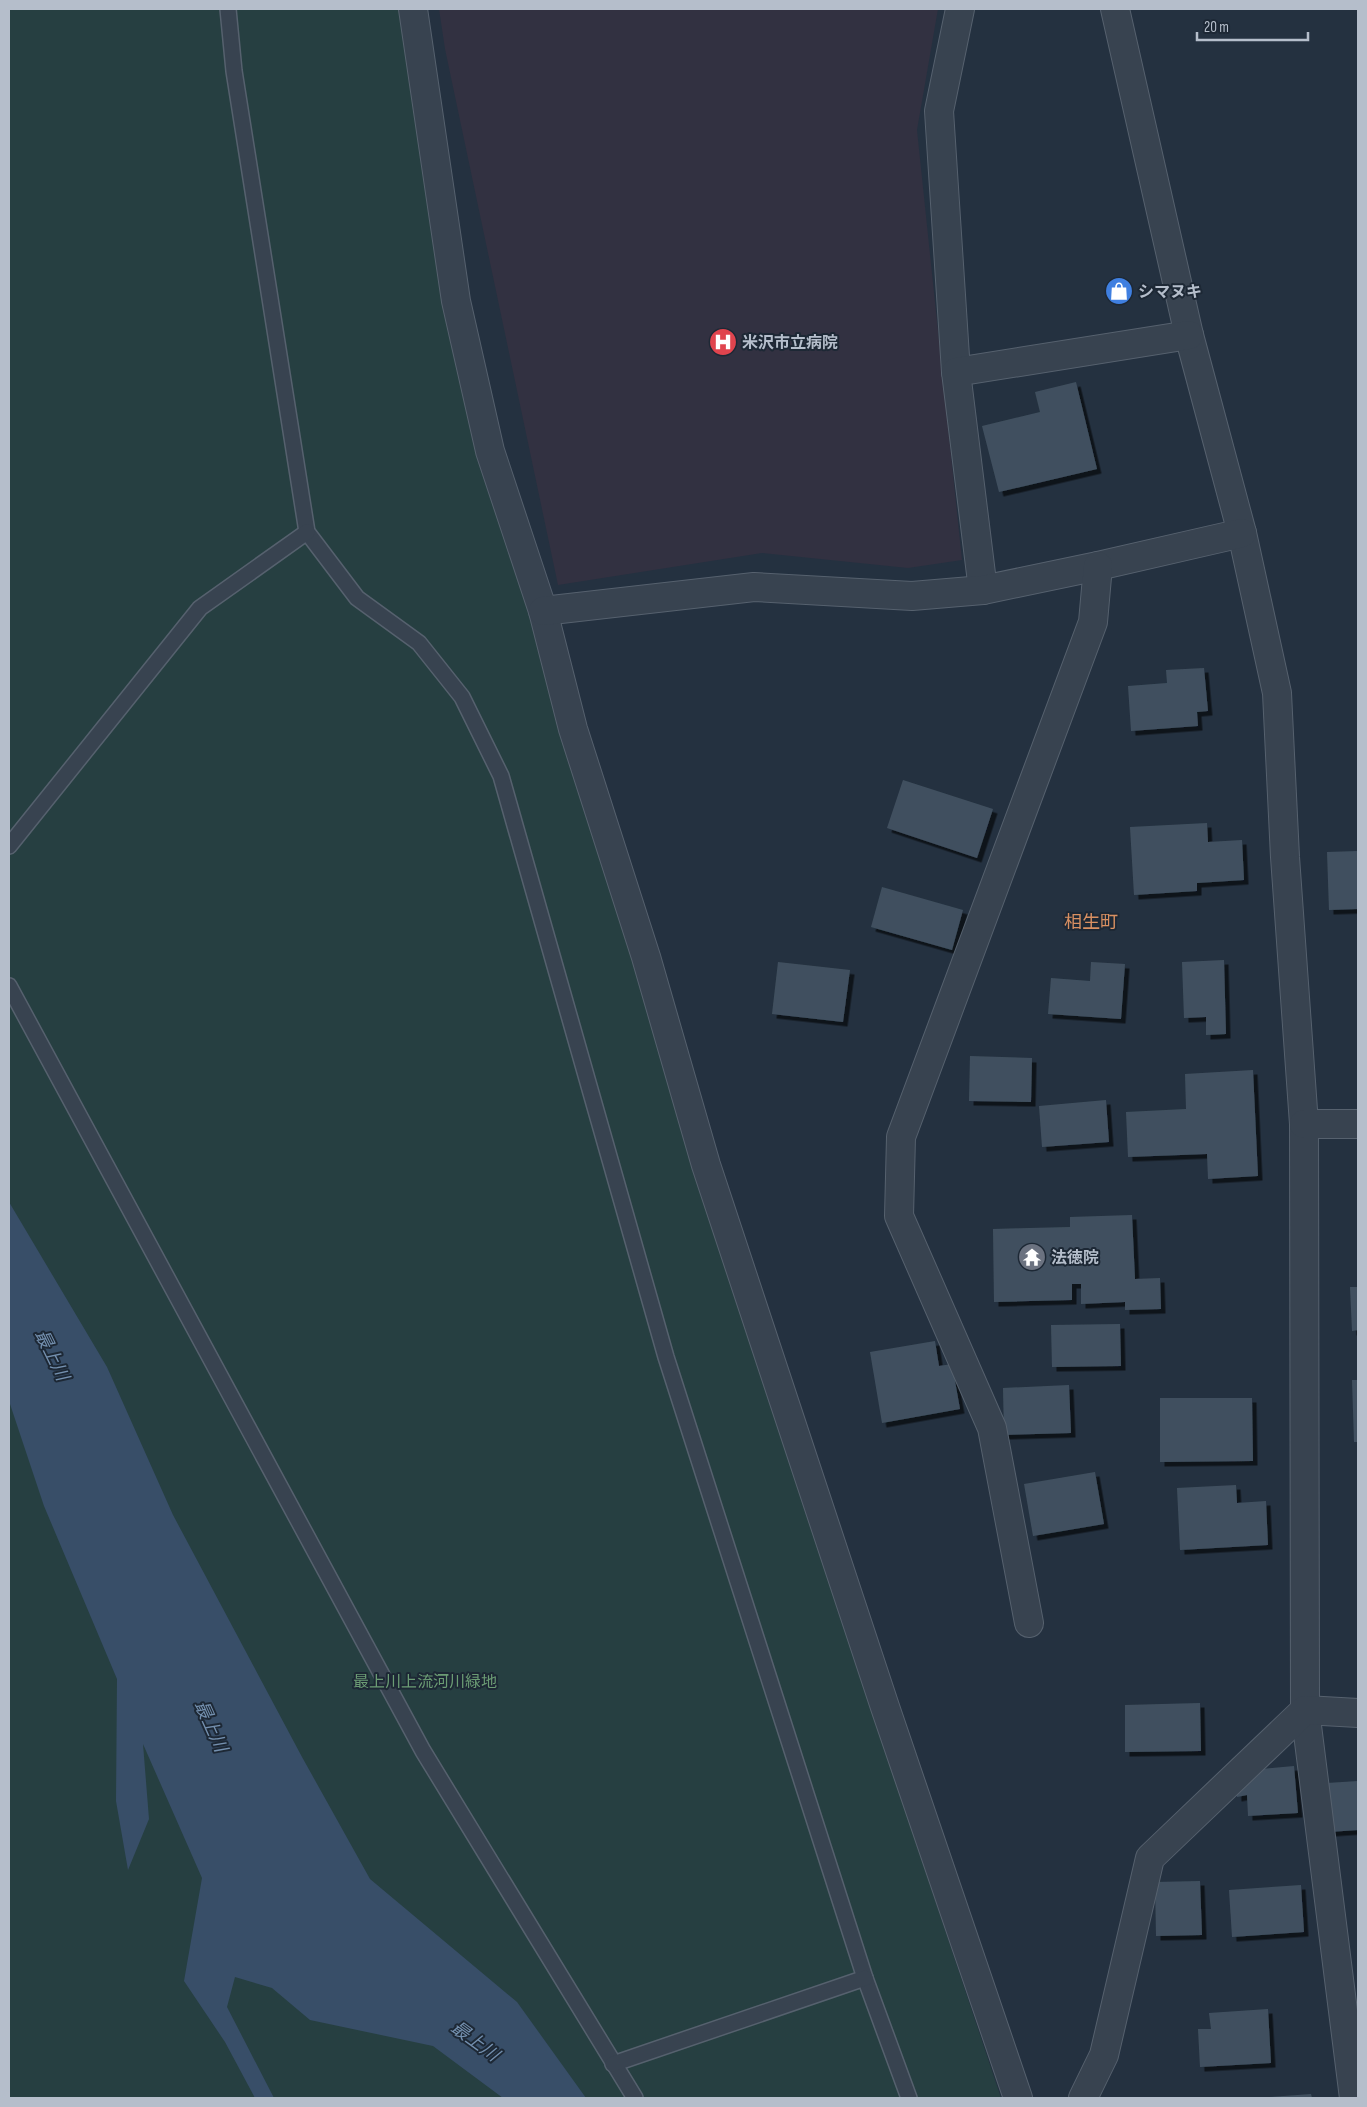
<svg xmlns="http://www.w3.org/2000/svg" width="1367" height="2107" viewBox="0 0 1367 2107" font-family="'Sofia Sans Condensed','Noto Sans JP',sans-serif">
	<defs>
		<filter id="shadow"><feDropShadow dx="4.5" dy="4.5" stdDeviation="0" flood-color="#0009"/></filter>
	</defs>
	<rect width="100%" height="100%" fill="#243140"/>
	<polygon fill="#323141" points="439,9 938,9 917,130 962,560 908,568 762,553 558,585 445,49"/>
	<polygon fill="#263f41" points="9,9 402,9 449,304 873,1714 1001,2098 9,2098"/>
	<polygon fill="#384e68" points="9,1202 107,1367 173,1515 302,1757 370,1879 517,2002 586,2098 503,2098 433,2046 310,2020 272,1988 235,1977 227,2007 274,2098 255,2098 225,2042 184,1981 202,1878 143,1744 149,1819 128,1870 116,1801 117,1679 44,1506 9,1401"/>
	<g fill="#40505f" filter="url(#shadow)">
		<polygon points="1076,382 1097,469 999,492 982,426 1040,412 1035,392"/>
		<polygon points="1204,668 1208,711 1197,712 1198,726 1131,731 1128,686 1167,683 1166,670"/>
		<polygon points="903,780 993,809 977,858 887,828"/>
		<polygon points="1207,823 1208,842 1242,840 1244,880 1197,883 1197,891 1134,895 1130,827"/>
		<polygon points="1358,851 1358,909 1329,910 1327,852"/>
		<polygon points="882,887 963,910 952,950 871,927"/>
		<polygon points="1224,960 1226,1034 1206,1035 1206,1017 1184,1018 1182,962"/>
		<polygon points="778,962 850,970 843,1022 772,1014"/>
		<polygon points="1091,962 1125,964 1121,1019 1048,1014 1051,978 1090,981"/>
		<polygon points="970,1056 1032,1058 1031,1102 969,1101"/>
		<polygon points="1253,1070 1258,1176 1208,1179 1207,1154 1128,1157 1126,1112 1186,1109 1185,1074"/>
		<polygon points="1106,1100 1109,1142 1042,1147 1039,1106"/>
		<polygon points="1132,1215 1135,1279 1160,1278 1161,1309 1125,1310 1125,1302 1081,1304 1081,1284 1072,1284 1072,1300 994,1302 993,1229 1070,1227 1070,1217"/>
		<polygon points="1350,1287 1358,1287 1358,1330 1352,1331"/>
		<polygon points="1120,1324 1121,1366 1052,1367 1051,1325"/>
		<polygon points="935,1341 939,1366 952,1364 960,1409 882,1423 870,1352"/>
		<polygon points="1352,1380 1358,1380 1358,1442 1354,1442"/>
		<polygon points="1069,1385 1071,1433 1004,1435 1003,1388"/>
		<polygon points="1160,1398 1252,1398 1253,1461 1160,1462"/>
		<polygon points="1095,1472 1104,1524 1033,1536 1024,1484"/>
		<polygon points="1236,1485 1237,1503 1266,1501 1268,1545 1180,1550 1177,1488"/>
		<polygon points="1200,1703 1201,1751 1125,1752 1125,1705"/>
		<polygon points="1294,1766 1298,1813 1248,1816 1247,1795 1237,1797 1236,1782 1252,1781 1252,1770"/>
		<polygon points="1358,1781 1358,1830 1329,1832 1327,1783"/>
		<polygon points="1200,1881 1202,1935 1156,1936 1155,1882"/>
		<polygon points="1301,1885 1304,1932 1232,1937 1229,1890"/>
		<polygon points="1268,2009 1271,2063 1200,2067 1198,2029 1211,2029 1209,2013"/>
		<polygon points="1311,2094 1312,2098 1270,2098 1270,2097"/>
	</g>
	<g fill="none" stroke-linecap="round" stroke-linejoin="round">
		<g stroke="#56616e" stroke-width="18">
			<g id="lane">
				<polyline points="228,9 234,71 307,532 357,598 419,643 462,697 501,776 666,1357 865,1978 909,2098"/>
				<polyline points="9,846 200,608 307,532"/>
				<polyline points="9,986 423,1751 635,2098"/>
				<polyline points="613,2064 865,1978"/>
			</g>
		</g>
		<g stroke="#56616e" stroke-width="30">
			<g id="street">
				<polyline points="413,9 456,301 490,451 543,611 573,729 646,957 706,1165 885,1707 1018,2098"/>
				<polyline points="1115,9 1189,335 1242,533 1277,693 1285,857 1304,1124 1305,1710 1354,2098"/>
				<polyline points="956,372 939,111 960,9"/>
				<polyline points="983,590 956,372 1189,335"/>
				<polyline points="543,611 754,587 912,596 983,590 1098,566 1242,533"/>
				<polyline points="1304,1124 1358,1124"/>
				<polyline points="1029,1623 992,1428 899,1216 901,1137 1093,622 1098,566"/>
				<polyline points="1083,2098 1104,2055 1150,1858 1305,1710 1358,1713"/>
			</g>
		</g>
		<use href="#lane" stroke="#384350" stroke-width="15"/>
		<use href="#street" stroke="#384350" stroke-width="28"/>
	</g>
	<defs>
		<g id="shop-disc" transform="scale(1.4375)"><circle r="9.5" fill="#3f7fe0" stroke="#1d2835"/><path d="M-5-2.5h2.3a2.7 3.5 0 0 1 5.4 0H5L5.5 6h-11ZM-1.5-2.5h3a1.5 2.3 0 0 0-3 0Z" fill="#fff"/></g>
		<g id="hospital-disc" transform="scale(1.4375)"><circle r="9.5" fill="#e0444e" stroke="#1d2835"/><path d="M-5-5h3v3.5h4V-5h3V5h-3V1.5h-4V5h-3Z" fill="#fff"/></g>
		<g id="temple-disc" transform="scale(1.4375)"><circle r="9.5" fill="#6b7280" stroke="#1d2835"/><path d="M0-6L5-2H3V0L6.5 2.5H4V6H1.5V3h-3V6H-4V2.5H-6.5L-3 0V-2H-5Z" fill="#fff"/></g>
	</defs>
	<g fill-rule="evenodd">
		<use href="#shop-disc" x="1119" y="291"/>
		<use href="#hospital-disc" x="723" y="342"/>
		<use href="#temple-disc" x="1032" y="1257"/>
	</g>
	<g text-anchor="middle" stroke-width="4" stroke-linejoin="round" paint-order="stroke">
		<g font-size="16" font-weight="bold" fill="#b5becb" stroke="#1d2835" text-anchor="start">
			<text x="1138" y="297">シマヌキ</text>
			<text x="742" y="348">米沢市立病院</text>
			<text x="1051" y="1263">法徳院</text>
		</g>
		<g font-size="16" fill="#6b9c74" stroke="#1d2835">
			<text x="425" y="1687">最上川上流河川緑地</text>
		</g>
		<g font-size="18" fill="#d99062" stroke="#1d2835">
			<text x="1091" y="928">相生町</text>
		</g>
		<g font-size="18" font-style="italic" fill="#7490af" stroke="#1d2835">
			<text transform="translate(52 1355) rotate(64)" y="6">最上川</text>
			<text transform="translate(211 1726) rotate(66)" y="6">最上川</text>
			<text transform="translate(475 2041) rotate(36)" y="6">最上川</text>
		</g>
	</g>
	<rect width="1367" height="2107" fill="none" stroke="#b5becb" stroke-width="20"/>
	<path d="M1197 32v8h111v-8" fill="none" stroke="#b5becb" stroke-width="2.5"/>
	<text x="1204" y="32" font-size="15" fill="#b5becb" stroke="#1d2835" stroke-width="4" paint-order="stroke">20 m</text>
</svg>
